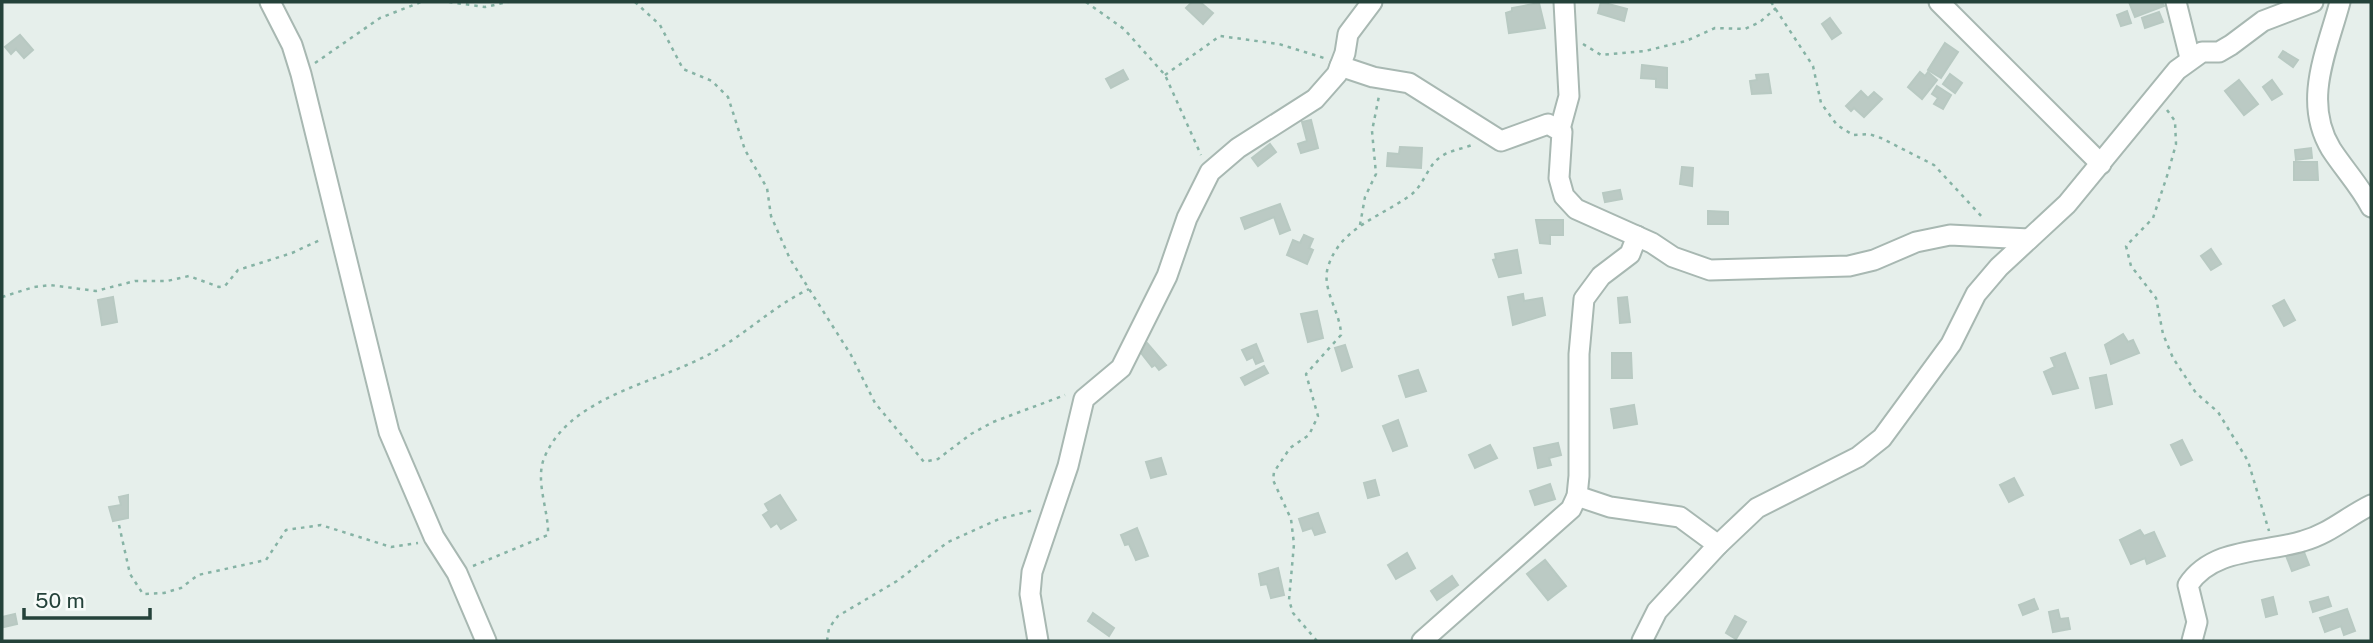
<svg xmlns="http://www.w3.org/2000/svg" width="2373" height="643" viewBox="0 0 2373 643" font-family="'Public Sans',sans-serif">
	<rect width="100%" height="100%" fill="#e6efeb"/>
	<g fill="#bbcac4" stroke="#b8c9c2" stroke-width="2">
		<polygon points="1192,2 1200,2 1213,13 1203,24 1186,8"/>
		<polygon points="1601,2 1627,9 1624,21 1598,13"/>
		<polygon points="2129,2 2162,2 2164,6 2135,17"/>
		<polygon points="1539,3 1545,28 1509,33 1506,13 1512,11 1512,8"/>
		<polygon points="2127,11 2131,23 2121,26 2117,15"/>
		<polygon points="2159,12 2163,22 2145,28 2142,18"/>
		<polygon points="1830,18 1841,33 1832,39 1822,24"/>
		<polygon points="20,35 33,50 24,58 16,49 11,54 5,47"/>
		<polygon points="1945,43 1958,52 1941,78 1928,70"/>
		<polygon points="2283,51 2298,60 2293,67 2279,57"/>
		<polygon points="1642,65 1667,68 1667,88 1656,87 1656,79 1641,78"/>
		<polygon points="1123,70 1128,79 1111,88 1106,79"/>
		<polygon points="1920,72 1925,76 1928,72 1937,80 1922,99 1908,87"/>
		<polygon points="1768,74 1771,93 1752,94 1750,81 1757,80 1756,75"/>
		<polygon points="1950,74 1962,83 1955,93 1943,84"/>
		<polygon points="2239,80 2258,104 2244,115 2225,91"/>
		<polygon points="2272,80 2282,94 2272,100 2263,87"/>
		<polygon points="1937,86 1951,95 1943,109 1934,104 1938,98 1932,94"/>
		<polygon points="1861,91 1868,98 1874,92 1882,99 1864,117 1854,108 1851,111 1846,106"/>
		<polygon points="1311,120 1318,148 1301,153 1298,144 1307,141 1302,122"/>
		<polygon points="1270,144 1276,152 1258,166 1252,158"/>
		<polygon points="1400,147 1422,148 1421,168 1387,166 1388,153 1399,154"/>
		<polygon points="2311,148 2312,158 2296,160 2295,150"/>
		<polygon points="2294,162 2317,162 2318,180 2294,180"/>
		<polygon points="1682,167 1693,168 1692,186 1680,184"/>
		<polygon points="1620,190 1622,199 1605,202 1603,193"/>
		<polygon points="1280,204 1290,230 1280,234 1274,217 1245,229 1241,218"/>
		<polygon points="1708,211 1728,212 1728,224 1708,224"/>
		<polygon points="1536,220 1563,220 1563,235 1550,235 1550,244 1540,243"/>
		<polygon points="1304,235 1313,239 1309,248 1313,250 1307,264 1287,255 1293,240 1300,243"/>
		<polygon points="2211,249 2221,264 2211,270 2201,256"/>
		<polygon points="1517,250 1521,273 1499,277 1493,260 1496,259 1495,254"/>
		<polygon points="1523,294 1524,301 1542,298 1545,315 1513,325 1508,297"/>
		<polygon points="113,297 117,322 102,325 98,300"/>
		<polygon points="1627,297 1630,322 1620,323 1618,298"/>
		<polygon points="2284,300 2295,320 2284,326 2273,306"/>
		<polygon points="1317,311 1323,338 1308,342 1301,314"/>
		<polygon points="2123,334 2128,342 2133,340 2139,353 2111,364 2105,345"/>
		<polygon points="1147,343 1166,365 1159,370 1155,365 1152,367 1138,349"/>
		<polygon points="1256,344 1263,361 1256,364 1253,357 1247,360 1242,350"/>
		<polygon points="1345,345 1352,367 1342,371 1335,348"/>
		<polygon points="1612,353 1631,353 1632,378 1612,378"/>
		<polygon points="2065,353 2078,388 2053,394 2044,372 2055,367 2051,358"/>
		<polygon points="1264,366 1268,373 1245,385 1241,378"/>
		<polygon points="1418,370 1426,391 1406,397 1399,376"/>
		<polygon points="2106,375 2112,404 2096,408 2090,378"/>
		<polygon points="1634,405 1637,424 1614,428 1611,409"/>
		<polygon points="1398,420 1407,446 1393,451 1383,426"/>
		<polygon points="2182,440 2192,460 2181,465 2171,445"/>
		<polygon points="1558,443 1561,455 1549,458 1551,465 1538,468 1534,448"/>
		<polygon points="1490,445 1497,458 1475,468 1469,455"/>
		<polygon points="1161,458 1166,474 1151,478 1146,462"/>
		<polygon points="2014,478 2023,495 2009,502 2000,485"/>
		<polygon points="1375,480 1379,495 1368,498 1364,483"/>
		<polygon points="1550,484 1555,499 1535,505 1530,491"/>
		<polygon points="128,495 128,518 113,521 109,507 121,505 119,497"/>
		<polygon points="780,495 796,520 781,529 777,523 771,527 763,515 769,511 765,504"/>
		<polygon points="1318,513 1325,532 1315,535 1312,528 1303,531 1299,519"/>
		<polygon points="1137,528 1148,556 1136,560 1129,544 1125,545 1121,535"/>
		<polygon points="2140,530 2144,536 2154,532 2165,556 2147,564 2145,558 2131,564 2120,540"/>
		<polygon points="2302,547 2309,565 2292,571 2285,553"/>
		<polygon points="1407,553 1415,568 1396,579 1388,565"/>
		<polygon points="1545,560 1566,586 1548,600 1527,574"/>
		<polygon points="1278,568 1284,595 1271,598 1267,584 1261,585 1259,574"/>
		<polygon points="1452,576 1458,585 1437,600 1431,591"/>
		<polygon points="2273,597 2277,614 2266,617 2262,600"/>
		<polygon points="2328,597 2331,606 2313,612 2310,602"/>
		<polygon points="2034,599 2038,609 2023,615 2019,605"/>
		<polygon points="2347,609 2355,631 2344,635 2341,626 2325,632 2320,618"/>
		<polygon points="2058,610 2060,619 2068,618 2070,629 2053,632 2049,612"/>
		<polygon points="1093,613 1114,628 1109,636 1088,621"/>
		<polygon points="15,614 17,624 4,627 2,617"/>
		<polygon points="1735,616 1746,622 1736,639 1726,633"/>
	</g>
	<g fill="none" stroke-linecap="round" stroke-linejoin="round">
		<g stroke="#a8b8b2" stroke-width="23">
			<g id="street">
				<polyline points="270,2 292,45 301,74 389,432 434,537 457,573 486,641"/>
				<polyline points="1939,2 2101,164"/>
				<polyline points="2176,2 2190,58"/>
				<path d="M2340,2C2327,51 2302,101 2331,149C2344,169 2360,186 2371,207"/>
				<polyline points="1340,66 1373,77 1409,83 1501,141 1548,124 1562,132 1559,178 1564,196 1576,209 1652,243 1673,257 1710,270 1849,266 1874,260 1916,242 1950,235 2029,239"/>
				<polyline points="1560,129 1569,96 1564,2"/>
				<polyline points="1577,496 1610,507 1680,517 1718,545"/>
				<polyline points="1038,641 1030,594 1032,572 1068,466 1084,399 1121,368 1167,276 1187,218 1210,172 1238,148 1315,99 1337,74 1345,53 1348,34 1372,2"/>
				<polyline points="1422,641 1571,509 1577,496 1579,476 1579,354 1584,299 1601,276 1630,254 1637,236"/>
				<polyline points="1642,641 1657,611 1718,545 1757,508 1858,457 1882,438 1951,344 1976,294 1999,267 2067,204 2177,70 2202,52 2219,52 2231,45 2263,21 2313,2"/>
				<path d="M2192,641L2197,622L2188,585C2213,547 2265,553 2303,541C2329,534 2348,516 2371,505"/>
			</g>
		</g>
		<g stroke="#86b3a5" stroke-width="2.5" stroke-dasharray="3.5 5" stroke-linecap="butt">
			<polyline points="449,2 485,7 508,2"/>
			<polyline points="635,2 660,25 683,69 712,81 728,97 745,150 767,188 771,216 790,259 851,355 875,403 924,462 938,459 971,434 993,422 1065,395"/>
			<polyline points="1086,2 1124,29 1165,75 1201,155"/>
			<polyline points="1771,2 1813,66 1821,103 1837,125 1853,135 1869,134 1881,138 1934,165 1983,218"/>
			<polyline points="1583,44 1601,55 1645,51 1686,41 1715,28 1745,29 1760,22 1776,8"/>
			<polyline points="315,63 380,18 421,2"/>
			<polyline points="1165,75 1220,36 1279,44 1324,58"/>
			<polyline points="2167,110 2175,121 2176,144 2168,173 2153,218 2126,246 2131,266 2156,298 2163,334 2173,358 2196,393 2218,412 2248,461 2269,531"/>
			<polyline points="1360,225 1365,197 1376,174 1372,131 1379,96"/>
			<polyline points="2,297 34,287 50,285 96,291 135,281 167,281 189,276 219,287 225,286 238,270 292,253 322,239"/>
			<polyline points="119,525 130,574 143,594 164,593 181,588 198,575 266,560 286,530 321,525 391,547 418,543"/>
			<path d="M473,566L548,535C549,510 534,480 545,456C572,394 661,383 715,351C748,332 774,306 809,289"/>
			<polyline points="827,641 829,628 838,616 897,581 948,542 999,519 1034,510"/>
			<path d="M1317,641L1293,613L1289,600L1294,544L1291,519L1273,480L1274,472L1290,448L1309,435L1318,416L1306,374L1341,335C1341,313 1321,289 1328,267C1340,227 1383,216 1412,194C1425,183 1428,164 1442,156C1451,150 1462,149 1472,145"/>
		</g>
		<use href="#street" stroke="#fff" stroke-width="19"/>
	</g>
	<rect width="2373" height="643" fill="none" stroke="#24423a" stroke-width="7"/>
	<path d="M24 608v10h126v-10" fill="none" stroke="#24423a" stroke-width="3.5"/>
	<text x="35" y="608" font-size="21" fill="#24423a" stroke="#f7fbf9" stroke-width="5" paint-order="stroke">50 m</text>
</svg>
